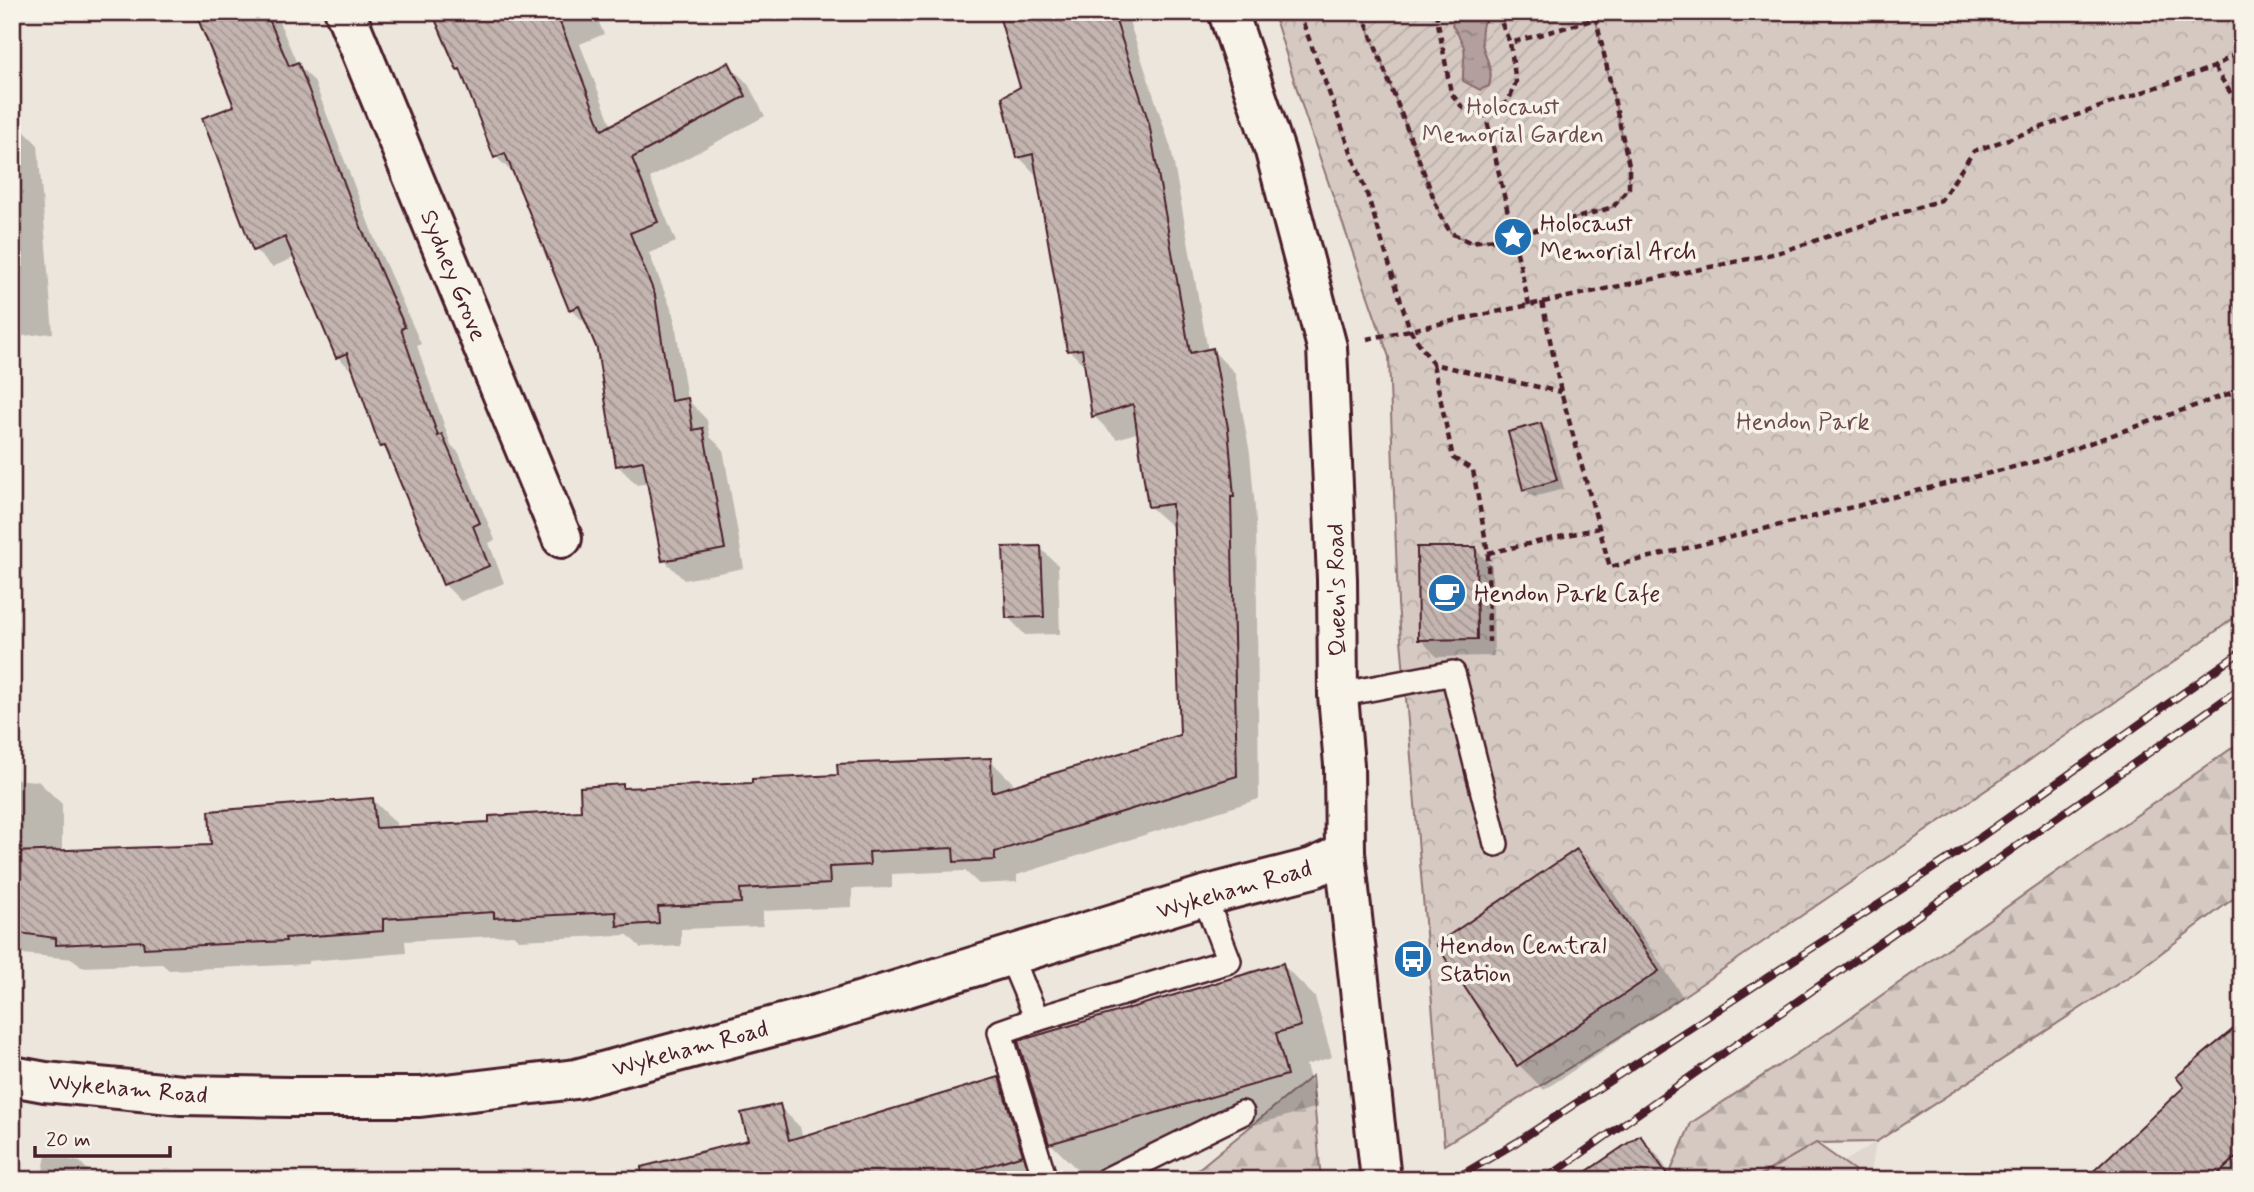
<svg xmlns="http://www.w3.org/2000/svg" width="2254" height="1192" viewBox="0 0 2254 1192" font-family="Mynerve,sans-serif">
	<defs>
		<pattern id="forest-firs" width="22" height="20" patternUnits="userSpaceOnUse" patternTransform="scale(1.75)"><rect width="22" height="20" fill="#d5c9c2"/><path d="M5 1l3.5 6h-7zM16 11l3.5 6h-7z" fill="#b8aca7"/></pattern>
		<pattern id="park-crowns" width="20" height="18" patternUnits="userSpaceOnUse" patternTransform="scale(1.75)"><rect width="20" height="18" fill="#d5c9c2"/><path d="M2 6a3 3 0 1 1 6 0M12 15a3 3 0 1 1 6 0" fill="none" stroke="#b8aca7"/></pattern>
		<pattern id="garden-furrows" width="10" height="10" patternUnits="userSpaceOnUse" patternTransform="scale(1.75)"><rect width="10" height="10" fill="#d5c9c2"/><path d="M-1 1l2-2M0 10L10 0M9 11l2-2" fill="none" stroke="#b8aca7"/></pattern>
		<pattern id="water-ripples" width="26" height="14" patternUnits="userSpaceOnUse" patternTransform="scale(1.75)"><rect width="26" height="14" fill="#b39f9d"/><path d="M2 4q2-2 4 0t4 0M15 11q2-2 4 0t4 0" fill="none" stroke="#948180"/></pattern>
		<pattern id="building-back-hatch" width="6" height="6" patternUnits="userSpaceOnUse" patternTransform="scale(1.75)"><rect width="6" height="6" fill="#c4b5b0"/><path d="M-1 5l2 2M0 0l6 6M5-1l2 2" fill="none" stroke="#a1938f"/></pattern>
	</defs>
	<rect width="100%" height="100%" fill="#ece6dd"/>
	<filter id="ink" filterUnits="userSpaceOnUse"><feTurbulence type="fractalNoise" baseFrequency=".0143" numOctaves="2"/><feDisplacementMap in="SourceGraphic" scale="14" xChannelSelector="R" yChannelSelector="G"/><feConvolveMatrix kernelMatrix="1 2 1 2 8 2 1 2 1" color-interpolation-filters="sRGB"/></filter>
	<g filter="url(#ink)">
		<polygon fill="#e0d7d0" points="1876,1142 1870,1180 1815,1180"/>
		<polygon fill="#d5c9c2" stroke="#907476" stroke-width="2" points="1816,1143 1854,1170 1853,1180 1752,1180"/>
		<g fill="url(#forest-firs)" stroke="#907476" stroke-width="2">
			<polygon points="2242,741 2242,892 2136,972 1876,1142 1816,1143 1752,1180 1667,1180 1691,1123 1828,1033"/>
			<polygon points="1312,1076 1321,1180 1185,1180"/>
		</g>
		<polygon fill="url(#park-crowns)" stroke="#907476" stroke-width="2" points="1273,12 2242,12 2242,612 2171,664 1663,1010 1444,1145 1398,604 1389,357 1305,115"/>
		<polygon fill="url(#garden-furrows)" stroke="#907476" stroke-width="2" points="1362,12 1594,12 1629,165 1629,188 1613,207 1513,237 1470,242 1451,233 1441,217"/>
		<path fill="url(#water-ripples)" stroke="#896c6f" stroke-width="2" d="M1457,12H1479L1484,20C1474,52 1497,61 1489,86L1480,90L1463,81C1462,50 1472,55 1452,25Z"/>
		<g fill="#0003">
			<polygon points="197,12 275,12 297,64 314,81 377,245 421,344 417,346 451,445 459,453 495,540 489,543 504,583 461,601 444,584 390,455 382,446 355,374 338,357 296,257 272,267 255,250 204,119 236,107"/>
			<polygon points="434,12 594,12 604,34 580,44 612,127 728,64 748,84 765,116 650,178 676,242 649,253 674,316 687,399 707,420 710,437 723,449 744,568 684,580 664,560 649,483 637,485 617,465 598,348 590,328 571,309 516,176 496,157 464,74"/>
			<polygon points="999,12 1126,12 1171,148 1208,351 1212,350 1235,373 1250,453 1256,520 1259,799 1017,875 1017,882 979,884 965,871 892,874 892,888 852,889 852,907 763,911 763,926 681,929 681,946 641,948 628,935 519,940 513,935 405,941 406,953 308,961 308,964 169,970 162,964 81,967 73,959 12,953 12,779 38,781 62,804 62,852 213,846 373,800 396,823 396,829 491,823 583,813 622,786 626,790 754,785 990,760 1013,783 1014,787 1182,737 1175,529 1149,506 1139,432 1117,439 1094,416 1087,368 1069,350 1039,178 1019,157 1023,88"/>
			<polygon points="12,119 38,145 53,333 12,337"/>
			<polygon points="1541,425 1549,433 1564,489 1533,497 1525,489"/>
			<polygon points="1040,548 1058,565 1060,634 1025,635 1008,617"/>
			<polygon points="1475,549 1492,566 1494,656 1437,657 1420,639"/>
			<polygon points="1577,851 1602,876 1683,997 1544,1090 1519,1065 1438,944"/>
			<polygon points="1283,965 1315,997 1332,1057 1306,1065 1318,1107 1082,1174 1050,1143"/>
			<polygon points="2242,1024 2242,1180 2084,1180 2187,1087"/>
			<polygon points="999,1079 1020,1100 1043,1176 1031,1180 552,1180 650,1169 750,1141 779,1106 800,1127 803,1138"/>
			<polygon points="1640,1137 1657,1154 1674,1180 1604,1180"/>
			<polygon points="46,1155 80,1162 97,1180 12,1180 12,1171 42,1176"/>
		</g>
		<g fill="url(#building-back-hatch)" stroke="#4a1f2b" stroke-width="2">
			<polygon points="195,12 266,12 289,66 298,62 361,227 405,327 401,329 438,436 442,434 480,523 473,526 489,566 443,585 385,446 380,447 347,353 336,358 285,237 253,251 202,118 234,106"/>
			<polygon points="432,12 556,12 602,130 729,62 746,96 632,158 658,222 630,233 655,295 671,401 688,398 693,430 703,428 725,549 662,561 643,461 616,466 597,349 579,306 569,310 505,153 494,158 460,69 457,70"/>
			<polygon points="998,12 1113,12 1149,123 1190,353 1213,348 1228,428 1234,497 1231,497 1237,776 995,852 995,860 954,862 953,848 869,852 870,865 829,867 830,884 740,889 741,903 658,907 659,923 617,926 616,912 494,918 494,912 383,919 383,931 285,938 286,941 144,948 143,941 56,945 56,938 12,932 12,852 211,845 209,811 373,798 376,828 489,822 489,816 581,811 580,787 623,784 623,788 752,783 752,779 838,775 837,764 991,758 992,792 1180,735 1172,504 1148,507 1133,404 1092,417 1082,349 1067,351 1033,154 1017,158 1002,97 1020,87"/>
			<polygon points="1541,423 1557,480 1523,490 1508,432"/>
			<polygon points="1041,546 1044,617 1006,618 1003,547"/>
			<polygon points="1417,547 1476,547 1477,639 1418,640"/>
			<polygon points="1577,849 1659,971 1517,1066 1436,944"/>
			<polygon points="1283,963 1301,1026 1276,1033 1287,1075 1049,1144 1018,1041"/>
			<polygon points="2242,1022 2242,1152 2212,1180 2084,1180 2184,1087 2176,1077"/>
			<polygon points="999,1077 1023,1155 941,1180 642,1180 641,1167 748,1140 741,1113 780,1104 789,1140"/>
			<polygon points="1640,1135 1671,1180 1574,1180"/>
		</g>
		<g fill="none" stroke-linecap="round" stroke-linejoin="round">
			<g stroke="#4a1f2b" stroke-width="28">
				<g id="service">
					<polyline points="1338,695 1453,673 1496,844"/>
					<polyline points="1011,957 1037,1019 1000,1032 1045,1180"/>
					<polyline points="1037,1019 1229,961 1204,896"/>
					<polyline points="1106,1180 1242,1113"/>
				</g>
			</g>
			<g stroke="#4a1f2b" stroke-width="44">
				<g id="minor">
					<polyline points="345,12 562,538"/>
					<polyline points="12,1076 45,1082 182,1095 289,1097 420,1097 576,1079 823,1013 1204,896 1313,868 1345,853"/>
				</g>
			</g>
			<g stroke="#4a1f2b" stroke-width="44">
				<polyline id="secondary" points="1228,12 1275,151 1327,347 1337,579 1338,695 1344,765 1345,853 1381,1180"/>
			</g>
			<g stroke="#4a1f2b" stroke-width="4.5" stroke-dasharray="7 5" stroke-linecap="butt">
				<polyline points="1299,12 1368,197 1410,330 1433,364 1561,392"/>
				<polyline points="1362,12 1441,217 1451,233 1470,242 1513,237 1613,207 1629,188 1629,165 1596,19"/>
				<polyline points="1436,12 1451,93 1463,108 1485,112"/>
				<polyline points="1497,12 1510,43"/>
				<polyline points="2214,67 2239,106 2242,118"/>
				<polyline points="1542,302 1561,392 1610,567 2042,460 2242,389"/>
				<polyline points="1529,305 1485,112 1508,102 1516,82 1510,43 1596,19 1594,12"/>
				<polyline points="1367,339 1777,253 1941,200 1974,151 2214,67 2242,50"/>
				<polyline points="1433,364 1453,458 1473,470 1488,553 1489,642"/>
				<polyline points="1488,553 1599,528"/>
			</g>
			<use href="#service" stroke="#f7f3e8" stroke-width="23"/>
			<use href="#minor" stroke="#f7f3e8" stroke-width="38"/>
			<use href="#secondary" stroke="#f7f3e8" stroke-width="38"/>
			<g stroke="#4a1f2b" stroke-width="8">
				<g id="rail">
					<polyline points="1453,1180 1517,1142 1978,839 2242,651"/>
					<polyline points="1544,1180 2242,687"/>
				</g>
			</g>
			<use href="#rail" stroke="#f7f3e8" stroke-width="5" stroke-dasharray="16" stroke-linecap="butt"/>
		</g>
	</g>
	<defs>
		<g id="sight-disc" transform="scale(2.0125)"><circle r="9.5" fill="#1f6fb2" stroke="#f7f3e8"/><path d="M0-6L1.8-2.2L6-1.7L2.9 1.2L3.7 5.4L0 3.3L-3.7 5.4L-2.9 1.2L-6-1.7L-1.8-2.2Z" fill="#fff"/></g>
		<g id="cafe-disc" transform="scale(2.0125)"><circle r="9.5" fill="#1f6fb2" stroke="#f7f3e8"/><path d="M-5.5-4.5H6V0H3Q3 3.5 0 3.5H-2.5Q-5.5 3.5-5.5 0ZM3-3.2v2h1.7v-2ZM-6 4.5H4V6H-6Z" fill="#fff"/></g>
		<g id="bus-disc" transform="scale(2.0125)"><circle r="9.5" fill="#1f6fb2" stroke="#f7f3e8"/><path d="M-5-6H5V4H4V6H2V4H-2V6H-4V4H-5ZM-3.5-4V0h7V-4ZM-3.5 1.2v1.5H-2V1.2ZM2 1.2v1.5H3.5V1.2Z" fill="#fff"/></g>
	</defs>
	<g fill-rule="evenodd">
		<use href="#sight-disc" x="1513" y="237"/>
		<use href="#cafe-disc" x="1447" y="593"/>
		<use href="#bus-disc" x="1413" y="959"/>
	</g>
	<g text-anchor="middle" stroke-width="7" stroke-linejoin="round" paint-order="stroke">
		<g font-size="24" fill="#6d4a51" stroke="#f7f3e8">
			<text x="1513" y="114">Holocaust<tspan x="1513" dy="28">Memorial Garden</tspan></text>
			<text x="1803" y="429">Hendon Park</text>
		</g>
		<g font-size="24" fill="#4a1f2b" stroke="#f7f3e8" text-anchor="start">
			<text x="1540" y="231">Holocaust<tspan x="1540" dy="28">Memorial Arch</tspan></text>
			<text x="1474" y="601">Hendon Park Cafe</text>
			<text x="1440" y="953">Hendon Central<tspan x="1440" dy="28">Station</tspan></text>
		</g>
		<g font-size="24" fill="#4a1f2b" stroke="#f7f3e8">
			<text transform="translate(454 275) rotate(68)" y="8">Sydney Grove</text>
			<text transform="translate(1336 590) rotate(-91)" y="8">Queen's Road</text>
			<text transform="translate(1234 889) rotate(-16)" y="8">Wykeham Road</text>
			<text transform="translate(690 1048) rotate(-15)" y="8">Wykeham Road</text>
			<text transform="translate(128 1088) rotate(5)" y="8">Wykeham Road</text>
		</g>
	</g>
	<rect width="2254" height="1192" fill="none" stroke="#f7f3e8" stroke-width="42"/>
	<rect x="21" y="21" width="2212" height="1150" fill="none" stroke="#4a1f2b" stroke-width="2.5" filter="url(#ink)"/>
	<path d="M35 1146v10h135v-10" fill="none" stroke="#4a1f2b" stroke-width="3.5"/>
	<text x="46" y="1146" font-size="21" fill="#4a1f2b" stroke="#f7f3e8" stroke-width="5" paint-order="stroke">20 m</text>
</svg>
